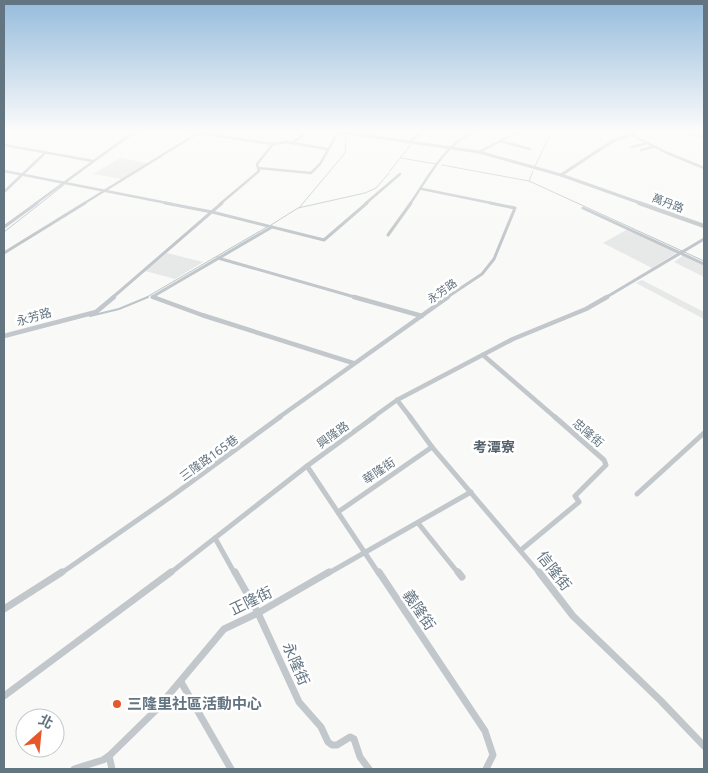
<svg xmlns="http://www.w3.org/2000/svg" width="708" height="773" viewBox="0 0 708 773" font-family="'Noto Sans','Noto Sans TC',sans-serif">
	<rect width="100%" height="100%" fill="#f9f9f7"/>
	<g fill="#e7e8e8">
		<polygon points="120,158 148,163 122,179 93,174"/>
		<polygon points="628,229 678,252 652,268 603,243"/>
		<polygon points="167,253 203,262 175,279 145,271"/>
		<polygon points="684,255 704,264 704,277 674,262"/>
		<polygon points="642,280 704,312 704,319 636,283"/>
	</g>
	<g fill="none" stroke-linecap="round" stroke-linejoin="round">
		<g stroke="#bac6ca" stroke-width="1">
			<polyline points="115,147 138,131"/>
			<polyline points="401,158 436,164"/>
			<polyline points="442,165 529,181 704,261"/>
			<polyline points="535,166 552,131"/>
			<polyline points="390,171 412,143"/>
			<polyline points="529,181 533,171"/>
			<polyline points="299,208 345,153 346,135"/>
			<polyline points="271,225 298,208 365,193 376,188 389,173"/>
			<polyline points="4,232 64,185"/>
			<polyline points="145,298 267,227"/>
		</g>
		<polyline stroke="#bac6ca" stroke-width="2" points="90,316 119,309 148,297"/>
		<g stroke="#c2c7cb" stroke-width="2.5">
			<polyline points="185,131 273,144"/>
			<polyline points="688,131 704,138"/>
			<polyline points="632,135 665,152 704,168"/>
			<polyline points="411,141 422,131"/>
			<polyline points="500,141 530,149"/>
			<polyline points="293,142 309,131"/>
			<polyline points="4,145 93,161"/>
			<polyline points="632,147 648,143"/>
			<polyline points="641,150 656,146"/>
			<polyline points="479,152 520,131"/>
			<polyline points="258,168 311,173 320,164 339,131"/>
			<polyline points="4,171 172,204"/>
			<polyline points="422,189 496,204"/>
			<polyline points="4,192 46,152"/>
			<polyline points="35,204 135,131"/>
			<polyline points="83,204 198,133"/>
			<polyline points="220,204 259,171 257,164 273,144 287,142 327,149"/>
			<polyline points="365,204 400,174"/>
			<path d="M410,204C428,178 446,141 477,131"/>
		</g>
		<g stroke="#c2c7cb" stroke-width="3">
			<polyline points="165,203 212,212 324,240 367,203"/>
			<polyline points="583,208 704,264"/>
			<polyline points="4,227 37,203"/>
			<polyline points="388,235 411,203"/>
			<polyline points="4,253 85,203"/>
			<polyline points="218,258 358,298"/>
			<polyline points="112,298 222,203"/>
			<polyline points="154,298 152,297 272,227"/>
			<polyline points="446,298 482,274 494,259 515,208 490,203"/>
			<polyline points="605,298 704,239"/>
		</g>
		<g stroke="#c2c7cb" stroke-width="4.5">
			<polyline points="153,297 202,315 353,363"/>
			<polyline points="354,297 422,316"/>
			<polyline points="4,336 96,312 114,297"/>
			<polyline points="483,355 556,418"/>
			<polyline points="397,400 411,418"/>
			<polyline points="278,418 448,297"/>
			<polyline points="372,418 397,400 513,339 586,309 607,297"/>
		</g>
		<g stroke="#c2c7cb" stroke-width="5">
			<polyline points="410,417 432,447 540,574"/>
			<polyline points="307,466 379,574"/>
			<polyline points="637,494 704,433"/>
			<polyline points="338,512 432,447"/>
			<polyline points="418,523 459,574"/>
			<polyline points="215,538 235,574"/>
			<polyline points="521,550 579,502 575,496 606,465 604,460 555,417"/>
			<polyline points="60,574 172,496 280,417"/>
			<polyline points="169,574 307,466 374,417"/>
			<polyline points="327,574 471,492"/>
		</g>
		<g stroke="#c2c7cb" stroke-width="7">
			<polyline points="235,572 258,613 299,702 321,727 328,742 332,745 337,745 350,737 354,739 360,757 369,769"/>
			<polyline points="379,572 485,731 493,755 486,769"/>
			<polyline points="458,572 462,577"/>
			<polyline points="539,572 573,616 661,701 704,746"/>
			<polyline points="4,609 62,572"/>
			<polyline points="181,682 231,769"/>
			<polyline points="4,696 171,572"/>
			<polyline points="109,756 112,769"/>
			<polyline points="74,769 103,760 109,756 156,710 224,629 258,613 329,572"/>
		</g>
		<g stroke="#c2c7cb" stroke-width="3">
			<polyline points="334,131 479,152 561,175 643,204"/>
			<polyline points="561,175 611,142 639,131"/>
		</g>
		<polyline stroke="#c2c7cb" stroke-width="4.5" points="639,203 704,226"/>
	</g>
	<linearGradient id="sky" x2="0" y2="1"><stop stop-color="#95bbdc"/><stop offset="0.55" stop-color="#fcfcfb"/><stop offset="1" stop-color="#fcfcfb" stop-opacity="0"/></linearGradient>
	<rect width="708" height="239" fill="url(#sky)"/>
	<circle fill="#e6572a" stroke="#fff" stroke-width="2" cx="117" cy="704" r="5"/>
	<g text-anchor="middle" stroke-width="5" stroke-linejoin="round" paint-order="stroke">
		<g font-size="11" fill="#647582" stroke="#fff">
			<text transform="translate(668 203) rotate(20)" y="4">萬丹路</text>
			<text transform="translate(442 291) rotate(-35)" y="4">永芳路</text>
		</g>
		<g font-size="12" fill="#647582" stroke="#fff">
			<text transform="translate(34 317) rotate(-16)" y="4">永芳路</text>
			<text transform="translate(588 433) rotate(41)" y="4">忠隆街</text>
			<text transform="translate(333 435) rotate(-36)" y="4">興隆路</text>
			<text transform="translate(209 458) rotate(-36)" y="4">三隆路165巷</text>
			<text transform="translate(379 471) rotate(-34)" y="4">華隆街</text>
		</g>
		<g font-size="14" font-weight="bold" fill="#56636d" stroke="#fff">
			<text x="494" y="452">考潭寮</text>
		</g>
		<g font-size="15" fill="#647582" stroke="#fff">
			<text transform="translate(554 571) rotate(52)" y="5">信隆街</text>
			<text transform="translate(251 601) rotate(-26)" y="5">正隆街</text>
			<text transform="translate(419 610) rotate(56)" y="5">義隆街</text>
			<text transform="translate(296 664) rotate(67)" y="5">永隆街</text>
		</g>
		<g font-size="15" font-weight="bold" fill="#647582" stroke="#fff" text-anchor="start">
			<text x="127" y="709">三隆里社區活動中心</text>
		</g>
	</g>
	<rect width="708" height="773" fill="none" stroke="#647582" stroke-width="10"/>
	<g transform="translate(40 733) rotate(27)"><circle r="24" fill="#ffffff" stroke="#c1c8cd"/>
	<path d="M0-4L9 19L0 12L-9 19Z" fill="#e6572a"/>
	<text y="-8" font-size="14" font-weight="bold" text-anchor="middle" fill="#647582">北</text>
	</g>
</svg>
